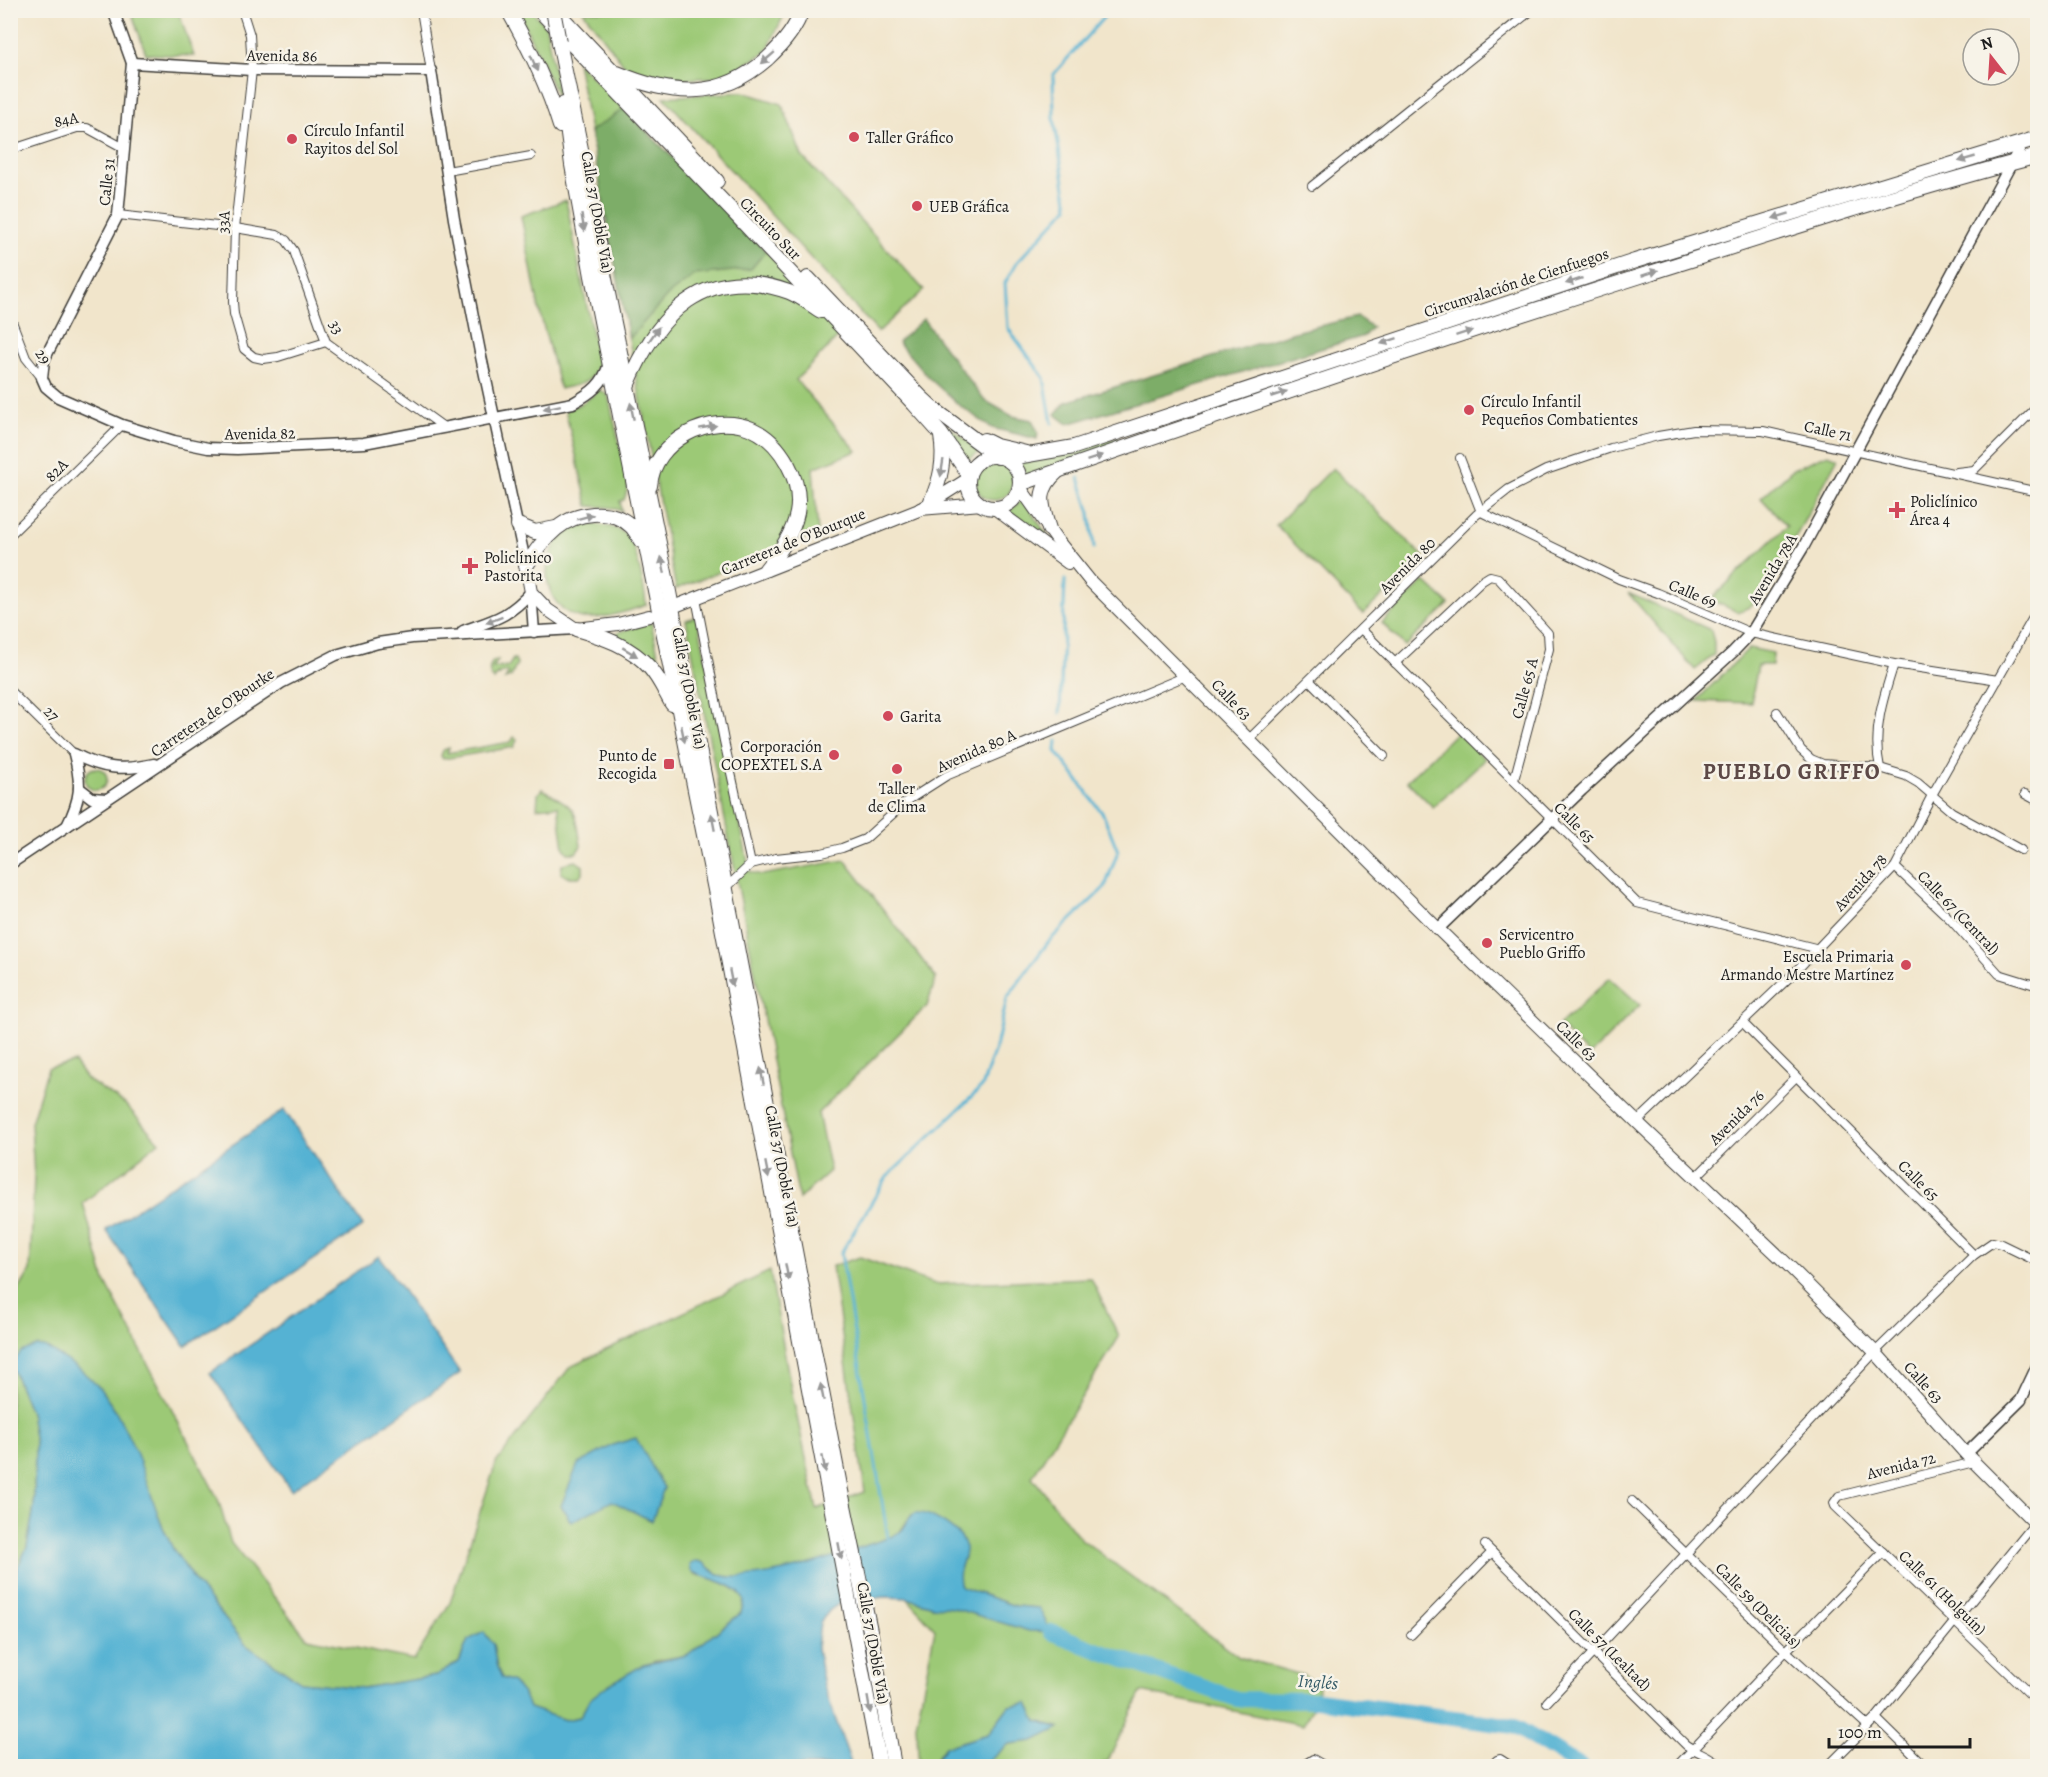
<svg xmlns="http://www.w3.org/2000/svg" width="2048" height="1777" viewBox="0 0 2048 1777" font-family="Alegreya,serif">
	<rect width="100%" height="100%" fill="#f7f3e8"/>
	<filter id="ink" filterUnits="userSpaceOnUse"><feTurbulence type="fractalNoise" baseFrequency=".0167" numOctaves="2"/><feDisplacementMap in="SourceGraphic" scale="12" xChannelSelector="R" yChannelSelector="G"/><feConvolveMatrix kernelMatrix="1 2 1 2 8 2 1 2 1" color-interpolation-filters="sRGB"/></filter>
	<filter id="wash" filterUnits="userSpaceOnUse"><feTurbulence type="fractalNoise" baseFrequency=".008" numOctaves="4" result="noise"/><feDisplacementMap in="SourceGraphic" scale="24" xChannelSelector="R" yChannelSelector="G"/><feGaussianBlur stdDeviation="1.35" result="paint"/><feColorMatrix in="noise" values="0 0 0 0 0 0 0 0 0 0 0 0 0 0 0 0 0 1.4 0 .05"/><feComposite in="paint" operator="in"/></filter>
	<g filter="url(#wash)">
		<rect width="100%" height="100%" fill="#f1e5cb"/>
		<g fill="#9cc976" stroke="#5c7249" stroke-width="1.5" fill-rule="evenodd">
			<polygon points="131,11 178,11 194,56 146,54"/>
			<polygon points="518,11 532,11 546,26 559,100"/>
			<polygon points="583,11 786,11 766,52 724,77 668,80 627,69"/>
			<polygon points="577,62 845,330 796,380 857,451 813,468 818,533 676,589"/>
			<polygon points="743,92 782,104 802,156 924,290 878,332 664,97"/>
			<path d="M566,200L598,363C592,385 580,384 560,389L539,309L521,216Z"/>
			<path d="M599,390L608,395L629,484L624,500L620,501L622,512L615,508L588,506L565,409C580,406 588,400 599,390Z"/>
			<polygon points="929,413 982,451 969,459 965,465"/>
			<polygon points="1118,438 1120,443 1029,479 1019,462"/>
			<polygon points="1828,454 1838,458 1796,536 1752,606 1738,612 1710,600 1787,526 1761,498 1793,469"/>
			<circle cx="994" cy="481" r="19"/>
			<polygon points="1333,468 1424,557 1363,614 1276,525"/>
			<polygon points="1023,499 1051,541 1008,512"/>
			<path d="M587,524C601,525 622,526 630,540C637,552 645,590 646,605C630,611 595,622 578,617C545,608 538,564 559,540C566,531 576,528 587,524Z"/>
			<polygon points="1424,581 1449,604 1405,646 1382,623"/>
			<polygon points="1628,593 1711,630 1714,642 1714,655 1695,670"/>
			<polygon points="697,616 750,872 762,875 845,860 936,978 927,1006 818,1113 830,1171 799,1199 686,620"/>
			<polygon points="651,622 662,672 661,674 615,637 615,635 619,632"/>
			<polygon points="1749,648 1773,653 1772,665 1758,665 1751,703 1696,701"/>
			<path d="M513,659H515L517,664L511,677L505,679L509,673L506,671L505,673L502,672L500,675L498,674L494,680C488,674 488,668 493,661L498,660L493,668L496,667L499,668L500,666L504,668L505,666L508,667Z"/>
			<polygon points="1457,732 1485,759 1433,807 1407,781"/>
			<polygon points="514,737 517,739 514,747 443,759 441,756 443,750 449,748 447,753 511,742"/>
			<circle cx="96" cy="779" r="11"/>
			<path d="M542,789C577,810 575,805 581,846L576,853H568L564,848L558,806L537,808L538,794Z"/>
			<polygon points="576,861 583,866 583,873 579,877 567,877 561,873 562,865 566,863"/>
			<polygon points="1610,978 1640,1005 1589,1056 1559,1025"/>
			<path d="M74,1062L86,1079L125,1104L159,1142L83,1203L105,1281L218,1499L231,1543L307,1638L414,1660L450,1603L496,1463L570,1367L770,1271L791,1389L817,1509L865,1492L832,1266L860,1257L935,1284L1091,1278L1119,1337L1032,1477L1080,1538L1239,1657L1305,1676L1319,1686L1317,1700L1303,1725L1141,1692L1108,1761L1100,1766H983L1009,1744L1034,1741L1059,1727L1036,1721L1009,1706L988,1734L945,1747L930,1766H919L916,1725L935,1629L907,1598L933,1606L1038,1608L1015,1606L961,1587L958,1576L964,1557L909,1518L899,1533L888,1538C846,1552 769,1584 725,1577C716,1576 709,1568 702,1562L695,1574C711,1579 736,1584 744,1600L741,1613L687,1655L655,1661L628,1674L590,1699L580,1717L565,1720L529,1708C523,1693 517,1684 502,1678L497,1668L493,1644L468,1640L459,1662L436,1676L363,1688L301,1682L246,1645L196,1583L173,1549L161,1523L13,1370L30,1412L35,1444L34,1507L27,1547L11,1581L10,1305L30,1271L34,1177L31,1123L48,1068ZM664,1487L652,1520L612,1501Z"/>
		</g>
		<g fill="#7dad67" stroke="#4c6442" stroke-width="1.5">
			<polygon points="624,109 766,251 751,269 695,275 668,295 629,339 590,131"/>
			<polygon points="1357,317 1372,327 1364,336 1068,424 1055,414 1066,402 1298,331"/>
			<polygon points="923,319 984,400 1012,416 1032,420 1038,432 1037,439 992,428 960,406 929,378 898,342"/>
		</g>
		<g fill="#54b2d3" stroke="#386778" stroke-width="1.5">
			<polygon points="284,1110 363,1226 185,1346 106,1230"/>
			<polygon points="379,1256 460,1373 291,1490 210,1373"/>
			<path d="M36,1346L47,1348L81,1370L99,1387L117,1413L137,1454L161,1523L173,1549L196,1583L246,1645L301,1682L363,1688L436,1676L459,1662L468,1640L484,1632L493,1644L497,1668L502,1678L513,1682L524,1695L529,1708L565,1720L580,1717L590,1699L608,1685L643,1665L687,1655L741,1613L744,1600C735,1581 707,1580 691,1571L690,1565L695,1561C705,1560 709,1570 718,1574C724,1577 729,1577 736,1577C788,1576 839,1554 888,1538C893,1536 897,1534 901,1531C907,1526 907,1516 916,1513C928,1510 963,1533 965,1545C967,1561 955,1568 961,1587L1015,1606L1039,1608L1051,1632L1029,1631L953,1608L933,1606L907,1598L884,1597L842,1602L830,1610L820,1622L817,1648L824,1686L852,1766H11V1581L27,1547L34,1507L35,1444L30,1412L13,1370L14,1361L21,1352Z"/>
			<polygon points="636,1438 664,1488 652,1521 612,1501 571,1522 561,1506 578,1464 613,1445"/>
			<polygon points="1028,1703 1037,1721 1060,1728 1034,1741 1009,1744 983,1766 931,1766 945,1747 988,1734 1009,1706"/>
		</g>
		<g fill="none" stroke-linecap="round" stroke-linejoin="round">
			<g stroke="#54b2d3" stroke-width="3">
				<polyline points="1052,423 1044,378 1008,328 1005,283 1017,262 1068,207 1054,118 1053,75 1110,10"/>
				<polyline points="1079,478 1090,513 1094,548"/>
				<polyline points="1060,713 1065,580"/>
				<polyline points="888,1538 841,1253 887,1177 982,1087 997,1043 1007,998 1049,941 1105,887 1118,851 1103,814 1056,751 1057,741"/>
			</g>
			<polyline stroke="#54b2d3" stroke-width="16" points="1051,1632 1096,1650 1237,1699 1317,1700 1514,1726 1580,1766"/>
		</g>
	</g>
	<g filter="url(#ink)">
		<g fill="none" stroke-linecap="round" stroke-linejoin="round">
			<g stroke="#3c3a36" stroke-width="10">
				<g id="street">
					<polyline points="242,10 250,35 252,70 235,228 233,302 234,314 244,349 254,357 263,359 278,357 326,342"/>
					<polyline points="421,10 431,71"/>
					<polyline points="10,150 77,128 87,128 124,148"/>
					<polyline points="447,171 531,156"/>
					<polyline points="1312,186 1532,10"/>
					<polyline points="118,215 235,228 277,235 286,240 294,251 326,342 445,428"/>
					<polyline points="10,316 26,358 42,378"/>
					<polyline points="1460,458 1481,512 1619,579 1658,593 1751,633 1894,664 1998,680"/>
					<polyline points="1957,472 1974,470 2038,406"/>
					<polyline points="10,535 122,425"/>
					<polyline points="696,598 724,741 751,864"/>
					<polyline points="1361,629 1637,903 1819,949"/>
					<polyline points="1395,663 1482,581 1490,576 1498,578 1548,633 1549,649 1514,780"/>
					<polyline points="1310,681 1384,756"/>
					<polyline points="10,691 74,754"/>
					<polyline points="1777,712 1801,750 1811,759 1823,764 1880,768 1906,776 1918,783 1952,812 2021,850"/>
					<polyline points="1248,740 1476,515 1509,489 1546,470 1611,448 1658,436 1694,430 1763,431 2038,492"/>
					<path d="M1880,768C1872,732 1883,698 1894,664"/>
					<polyline points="2025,794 2038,801"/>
					<polyline points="1895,867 1950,919 1999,974 2038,986"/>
					<polyline points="725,889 751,864 776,858 822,853 842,848 865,839 907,801 946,776 1186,676"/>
					<polyline points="1743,1023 1974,1255"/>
					<polyline points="1637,1122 1795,972 1895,867 1932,795 2038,609"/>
					<polyline points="1695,1178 1796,1077"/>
					<polyline points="1974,1462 1839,1496 1834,1503 1835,1506 2038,1702"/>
					<polyline points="1632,1501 1786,1651 1868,1726"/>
					<path d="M1485,1545L1686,1745C1698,1753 1710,1755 1721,1766"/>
					<polyline points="1411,1635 1492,1552"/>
					<polyline points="1547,1702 1875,1352 1974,1255 1993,1242 2001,1244 2038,1262"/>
					<polyline points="1876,1718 1925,1766"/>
					<polyline points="1302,1766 1313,1759 1325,1766"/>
					<polyline points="1491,1766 1497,1760 1500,1759 1511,1766"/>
					<polyline points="1677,1766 1786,1651 1883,1552"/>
					<polyline points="1828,1766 1876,1718 2035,1523"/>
				</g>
			</g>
			<g stroke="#3c3a36" stroke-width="13">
				<g id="secondary">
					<path d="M113,10L132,63L118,215L44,360L42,378L46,387L58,397L122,425L174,441L208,448L237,449L364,443L573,403C591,393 604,384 609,363"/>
					<polyline points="132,63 252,70 431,71 454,219 480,352 526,566"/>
					<polyline points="531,592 534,632"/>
					<path d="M463,631C493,620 509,617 531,592"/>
					<polyline points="79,788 92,798 106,799"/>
					<path d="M67,826C81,798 82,785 74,754C102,769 123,771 154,764"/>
					<polyline points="10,864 281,683 336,655 378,643 412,638 576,629"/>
					<polyline points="1438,929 1582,790 1733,652 1751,633 1804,546 2023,142"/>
					<polyline points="1966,1454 2021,1400 2038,1364"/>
				</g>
			</g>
			<g stroke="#3c3a36" stroke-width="14">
				<g id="primary">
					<polyline points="1019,486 1057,540 1090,581 1438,929 1637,1122 1787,1264 1875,1352 1966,1454 2038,1526"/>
					<polyline points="993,507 1068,563"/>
					<polyline points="920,509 982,504"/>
					<polyline points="526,566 531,592 548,610 576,629 618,624 649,616"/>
					<polyline points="678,605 919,510 968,479"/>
				</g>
			</g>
			<g stroke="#3c3a36" stroke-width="16">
				<g id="highway">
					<path d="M508,10C529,47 548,86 560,126"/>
					<polyline points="539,10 739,218 914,404 941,434 969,475"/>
					<polyline points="555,10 717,181"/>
					<polyline points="559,42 581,149 604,274 669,592 841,1491 873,1645 894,1766"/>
					<path d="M617,73C672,96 719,101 767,59C781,46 796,29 802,10"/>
					<polyline points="564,104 572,165 592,276 716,895 880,1766"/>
					<polyline points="808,278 920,396 935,410 998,457"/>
					<path d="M627,386C657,314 705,262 789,292C800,296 811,305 821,311"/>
					<polyline points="984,440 996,446 1026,453"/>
					<circle cx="994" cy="482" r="26"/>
					<polyline points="1006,459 1074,447 1635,261 2038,138"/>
					<path d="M1020,484C1228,411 1437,341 1647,274C1776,233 1906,191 2038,156"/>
					<path d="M650,486C653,441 711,411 752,429C781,442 803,481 797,513C793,534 779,553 766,569"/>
					<path d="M931,501C941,479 945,460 941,436"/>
					<polyline points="518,525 535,532 556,528"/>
					<path d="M1049,529C1041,504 1036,490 1058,471"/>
					<path d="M526,566C535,552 543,540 556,529C576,512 610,507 631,526C635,530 638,536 641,541"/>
					<path d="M576,629C603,637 631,646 650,668C659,678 665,692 672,704"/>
				</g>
			</g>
			<use href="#street" stroke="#fff" stroke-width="8"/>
			<use href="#secondary" stroke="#fff" stroke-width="10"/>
			<use href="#primary" stroke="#fff" stroke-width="12"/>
			<use href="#highway" stroke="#fff" stroke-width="14"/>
			<g stroke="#3c3a36" stroke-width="16" stroke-linecap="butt">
				<polyline id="highway-bridge" points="553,10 559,42"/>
			</g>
			<use href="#highway-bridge" stroke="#fff" stroke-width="14"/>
		</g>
		<defs><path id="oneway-solid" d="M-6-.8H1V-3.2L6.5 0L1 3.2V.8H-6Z" transform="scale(1.5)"/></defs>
		<g fill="#999">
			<use href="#oneway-solid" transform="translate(768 58) rotate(139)"/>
			<use href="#oneway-solid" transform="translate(534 63) rotate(66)"/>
			<use href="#oneway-solid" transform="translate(1967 159) rotate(164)"/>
			<use href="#oneway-solid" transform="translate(1781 216) rotate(163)"/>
			<use href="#oneway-solid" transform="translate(583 223) rotate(80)"/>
			<use href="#oneway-solid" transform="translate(1650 273) rotate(-18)"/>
			<use href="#oneway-solid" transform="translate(1574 281) rotate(162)"/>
			<use href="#oneway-solid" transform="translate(1464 333) rotate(-18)"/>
			<use href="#oneway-solid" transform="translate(654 334) rotate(-55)"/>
			<use href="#oneway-solid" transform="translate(1389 341) rotate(161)"/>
			<use href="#oneway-solid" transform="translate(1279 394) rotate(-19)"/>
			<use href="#oneway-solid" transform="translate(552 407) rotate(168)"/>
			<use href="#oneway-solid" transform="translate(632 411) rotate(-101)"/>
			<use href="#oneway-solid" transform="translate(708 427) rotate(-10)"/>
			<use href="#oneway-solid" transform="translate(1095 458) rotate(-19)"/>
			<use href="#oneway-solid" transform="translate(942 468) rotate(99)"/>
			<use href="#oneway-solid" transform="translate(585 517) rotate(-15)"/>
			<use href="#oneway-solid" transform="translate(663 565) rotate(-102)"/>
			<use href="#oneway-solid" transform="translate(494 620) rotate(160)"/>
			<use href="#oneway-solid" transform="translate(630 652) rotate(31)"/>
			<use href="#oneway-solid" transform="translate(683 734) rotate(78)"/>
			<use href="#oneway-solid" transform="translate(713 822) rotate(-101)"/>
			<use href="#oneway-solid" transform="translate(731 978) rotate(79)"/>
			<use href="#oneway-solid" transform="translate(762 1076) rotate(-101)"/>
			<use href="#oneway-solid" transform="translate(767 1170) rotate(79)"/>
			<use href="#oneway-solid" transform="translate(787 1272) rotate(79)"/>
			<use href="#oneway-solid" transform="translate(822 1392) rotate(-101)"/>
			<use href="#oneway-solid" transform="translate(824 1464) rotate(79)"/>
			<use href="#oneway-solid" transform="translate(840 1551) rotate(79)"/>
			<use href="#oneway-solid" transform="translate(869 1705) rotate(80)"/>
		</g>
	</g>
	<g fill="#d1495b" stroke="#f7f3e8" stroke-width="2">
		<circle cx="854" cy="137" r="6"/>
		<circle cx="292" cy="139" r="6"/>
		<circle cx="917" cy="206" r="6"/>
		<circle cx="1469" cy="410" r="6"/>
		<path d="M1894 501h6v6h6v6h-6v6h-6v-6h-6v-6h6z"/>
		<path d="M467 557h6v6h6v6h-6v6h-6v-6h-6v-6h6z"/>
		<circle cx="888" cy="716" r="6"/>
		<circle cx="834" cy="755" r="6"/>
		<rect x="663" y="758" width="12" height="12" rx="3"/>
		<circle cx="897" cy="769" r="6"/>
		<circle cx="1487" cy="943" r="6"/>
		<circle cx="1906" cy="965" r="6"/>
	</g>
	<g text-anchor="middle" stroke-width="5" stroke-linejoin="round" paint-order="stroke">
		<g font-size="16" fill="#1c1c1c" stroke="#f7f3e8">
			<text transform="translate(282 55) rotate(1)" y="6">Avenida 86</text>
			<text transform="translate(66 119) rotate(-11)" y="6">84A</text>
			<text transform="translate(106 182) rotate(-84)" y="6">Calle 31</text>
			<text transform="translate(598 212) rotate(80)" y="6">Calle 37 (Doble Vía)</text>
			<text transform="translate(223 222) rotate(-86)" y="6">33A</text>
			<text transform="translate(771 228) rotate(46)" y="6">Circuito Sur</text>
			<text transform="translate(1516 282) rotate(-18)" y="6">Circunvalación de Cienfuegos</text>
			<text transform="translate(337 327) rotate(63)" y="6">33</text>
			<text transform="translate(44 356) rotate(56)" y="6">29</text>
			<text transform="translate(1828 430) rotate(12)" y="6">Calle 71</text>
			<text transform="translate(260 433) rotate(-1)" y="6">Avenida 82</text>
			<text transform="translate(56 470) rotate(-45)" y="6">82A</text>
			<text transform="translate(793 541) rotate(-22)" y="6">Carretera de O'Bourque</text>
			<text transform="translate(1407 565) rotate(-45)" y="6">Avenida 80</text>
			<text transform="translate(1772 569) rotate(-59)" y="6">Avenida 78A</text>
			<text transform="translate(1693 593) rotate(23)" y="6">Calle 69</text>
			<text transform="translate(690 688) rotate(79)" y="6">Calle 37 (Doble Vía)</text>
			<text transform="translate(1524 688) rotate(-75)" y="6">Calle 65 A</text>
			<text transform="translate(1232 699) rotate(46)" y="6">Calle 63</text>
			<text transform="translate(212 712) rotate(-34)" y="6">Carretera de O'Bourke</text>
			<text transform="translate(52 713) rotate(45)" y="6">27</text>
			<text transform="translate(976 750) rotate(-24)" y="6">Avenida 80 A</text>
			<text transform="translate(1575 822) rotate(45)" y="6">Calle 65</text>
			<text transform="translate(1860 882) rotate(-48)" y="6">Avenida 78</text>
			<text transform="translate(1959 912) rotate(46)" y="6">Calle 67 (Central)</text>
			<text transform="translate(1577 1040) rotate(44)" y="6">Calle 63</text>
			<text transform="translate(1736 1117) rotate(-45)" y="6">Avenida 76</text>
			<text transform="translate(783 1166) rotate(79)" y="6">Calle 37 (Doble Vía)</text>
			<text transform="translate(1919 1180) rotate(45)" y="6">Calle 65</text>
			<text transform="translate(1924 1382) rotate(48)" y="6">Calle 63</text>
			<text transform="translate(1901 1465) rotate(-14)" y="6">Avenida 72</text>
			<text transform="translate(1943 1592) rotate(44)" y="6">Calle 61 (Holguín)</text>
			<text transform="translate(1759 1605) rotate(45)" y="6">Calle 59 (Delicias)</text>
			<text transform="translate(874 1643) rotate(80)" y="6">Calle 37 (Doble Vía)</text>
			<text transform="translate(1610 1649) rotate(45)" y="6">Calle 57 (Lealtad)</text>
		</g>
		<g font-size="16" fill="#1c1c1c" stroke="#f7f3e8" text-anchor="start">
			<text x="304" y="136">Círculo Infantil<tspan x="304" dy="18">Rayitos del Sol</tspan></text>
			<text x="866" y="143">Taller Gráfico</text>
			<text x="929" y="212">UEB Gráfica</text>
			<text x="1481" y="407">Círculo Infantil<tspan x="1481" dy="18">Pequeños Combatientes</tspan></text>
			<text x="1910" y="507">Policlínico<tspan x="1910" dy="18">Área 4</tspan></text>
			<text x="484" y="563">Policlínico<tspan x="484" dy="18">Pastorita</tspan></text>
			<text x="900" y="722">Garita</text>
			<text x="822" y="752" text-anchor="end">Corporación<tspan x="822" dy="18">COPEXTEL S.A</tspan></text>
			<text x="657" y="761" text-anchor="end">Punto de<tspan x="657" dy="18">Recogida</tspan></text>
			<text x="897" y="794" text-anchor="middle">Taller<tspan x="897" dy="18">de Clima</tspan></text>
			<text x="1499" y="940">Servicentro<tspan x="1499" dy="18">Pueblo Griffo</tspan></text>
			<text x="1894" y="962" text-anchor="end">Escuela Primaria<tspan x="1894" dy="18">Armando Mestre Martínez</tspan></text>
		</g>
		<g font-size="18" font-style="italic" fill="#325865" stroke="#f7f3e8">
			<text transform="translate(1318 1682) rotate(4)" y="6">Inglés</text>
		</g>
		<g font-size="22" font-weight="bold" letter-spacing="1.5" fill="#5d4947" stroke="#f7f3e8">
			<text x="1792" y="779">PUEBLO GRIFFO</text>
		</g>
	</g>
	<rect width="2048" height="1777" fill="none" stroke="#f7f3e8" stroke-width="36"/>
	<g transform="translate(1991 57) rotate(343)"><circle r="28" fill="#f7f3e8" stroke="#9f9d96" stroke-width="1.5"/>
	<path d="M0-4.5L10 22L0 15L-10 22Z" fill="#d1495b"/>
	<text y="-9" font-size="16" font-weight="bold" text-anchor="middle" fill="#1c1c1c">N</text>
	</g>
	<path d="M1829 1738v9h141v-9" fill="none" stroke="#1c1c1c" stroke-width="3"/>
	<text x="1838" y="1738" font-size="18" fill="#1c1c1c" stroke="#f7f3e8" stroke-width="4.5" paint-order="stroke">100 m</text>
</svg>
